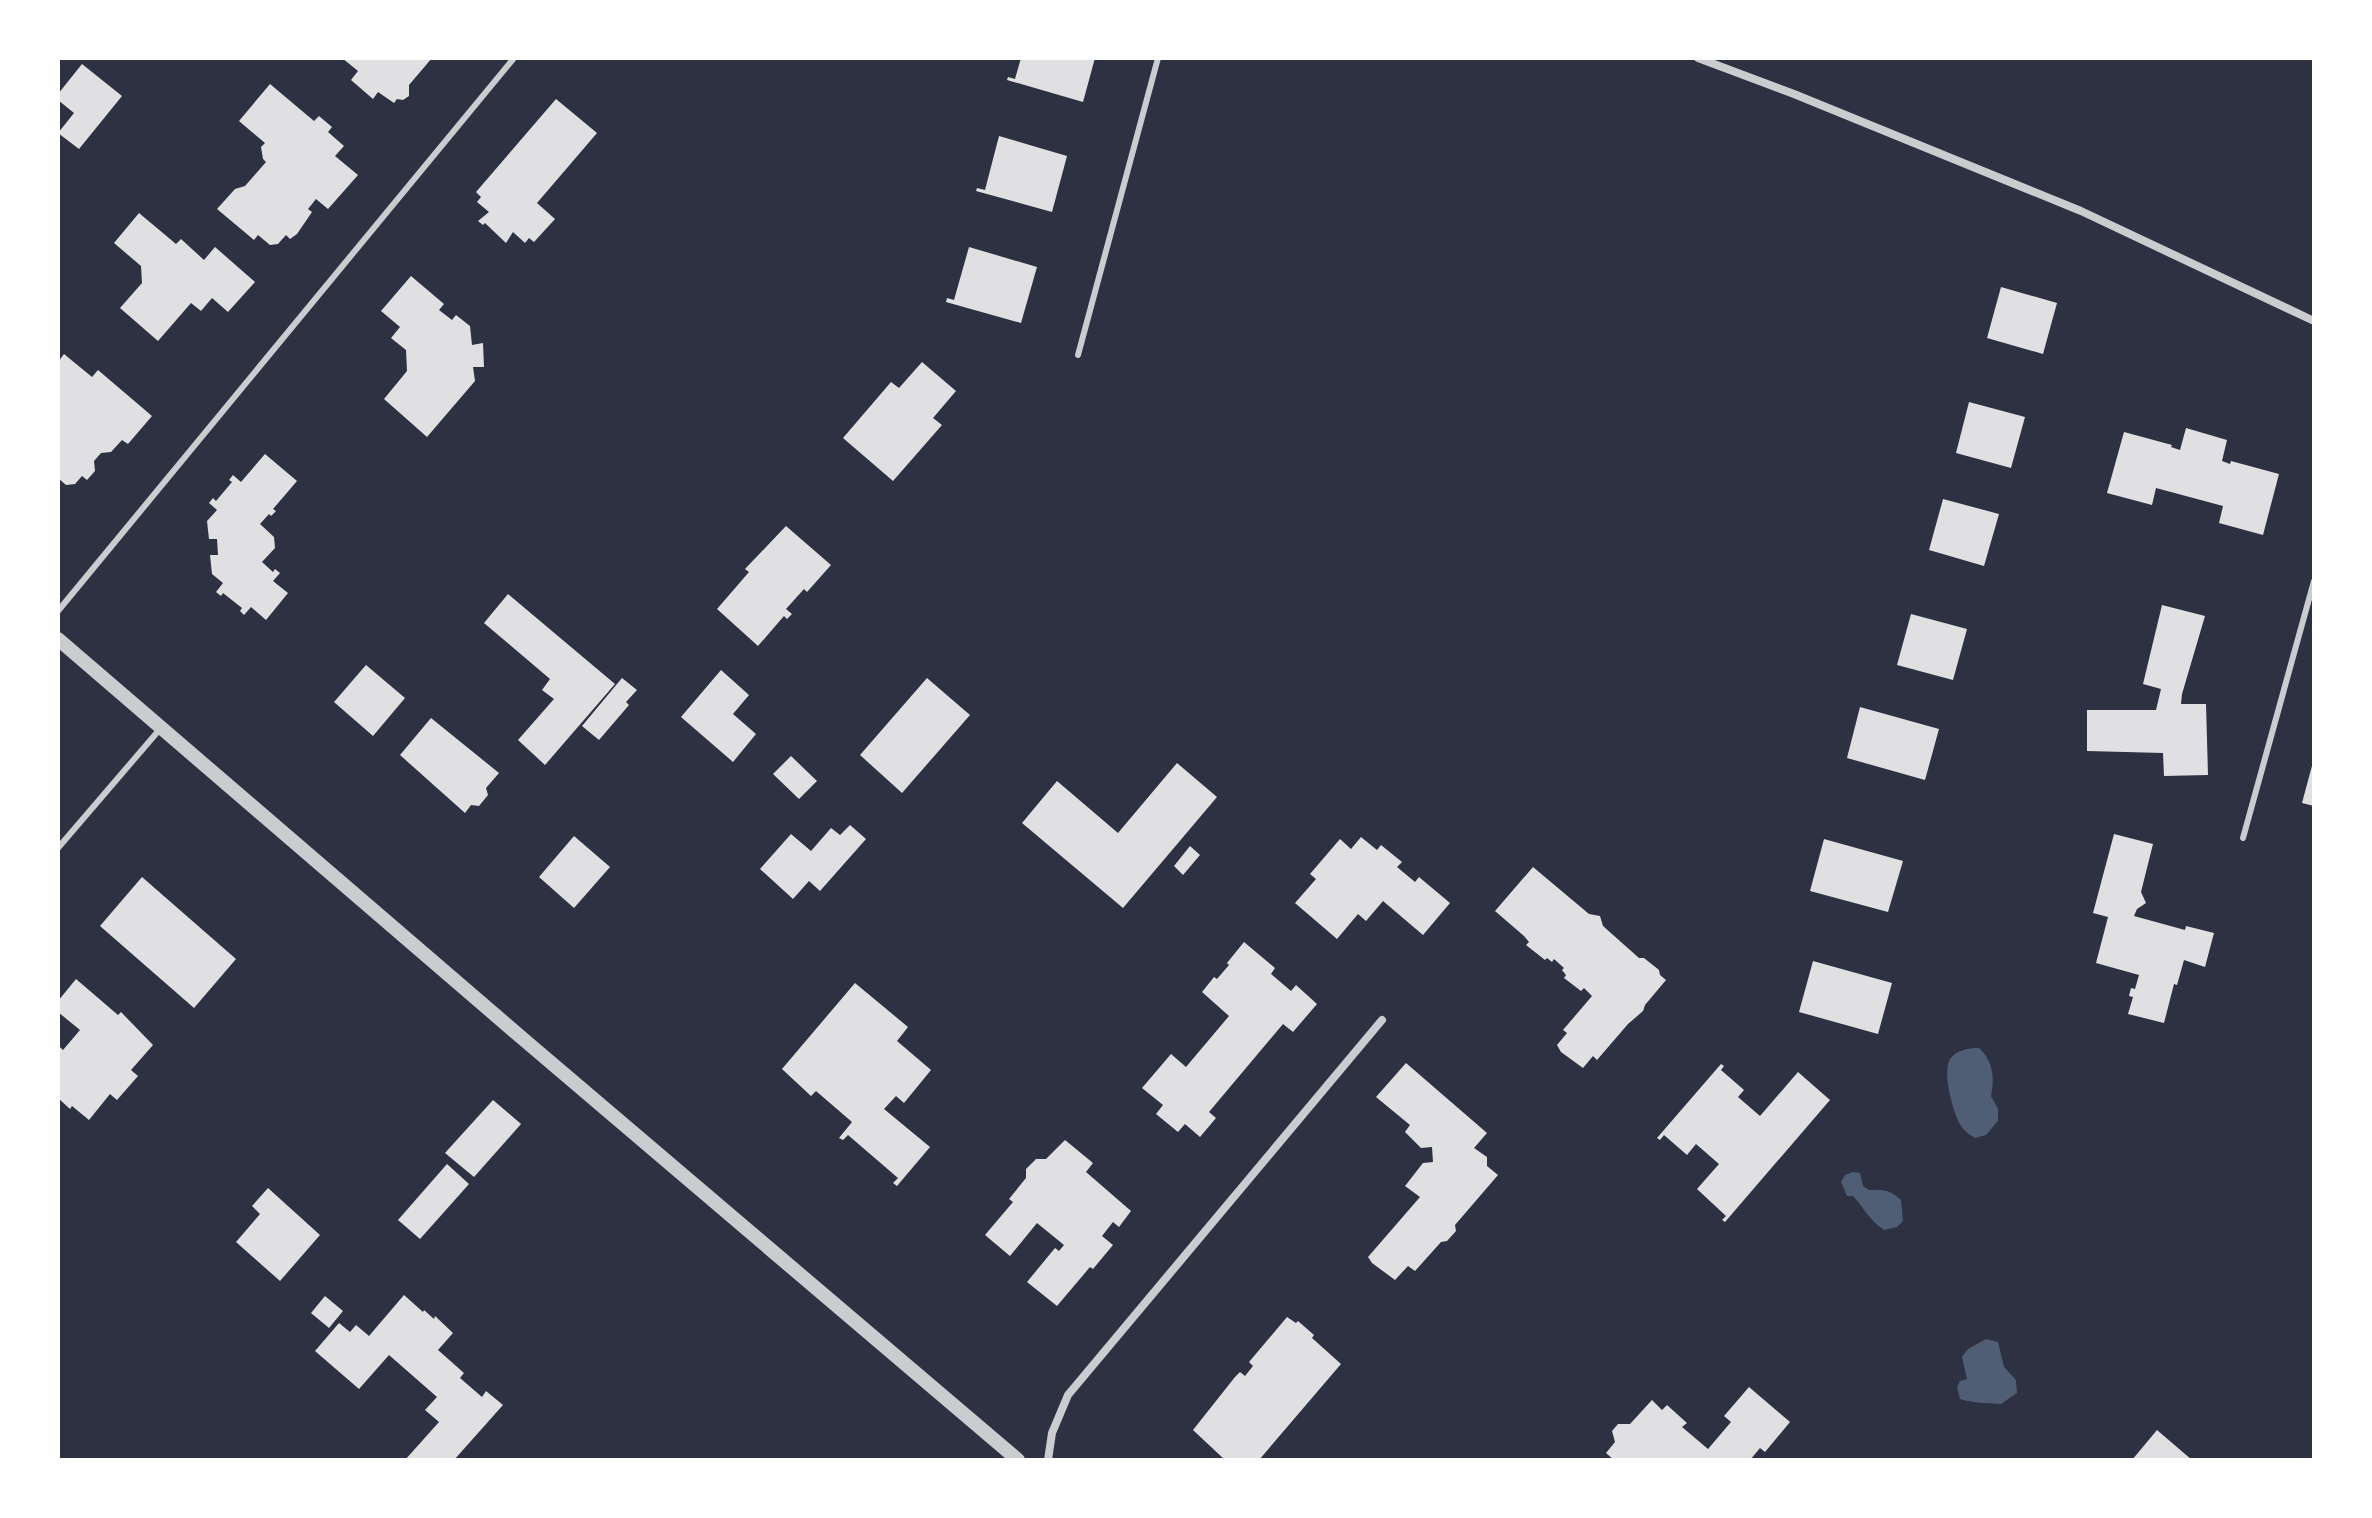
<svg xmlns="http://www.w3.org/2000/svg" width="2372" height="1518" viewBox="0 0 2372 1518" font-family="Mulish,sans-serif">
	<rect width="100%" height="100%" fill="#2d3142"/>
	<g fill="#4f5d75">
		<path d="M1979,1048C1993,1061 1995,1078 1991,1096L1998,1109V1121L1986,1135L1975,1138C1970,1135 1964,1131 1961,1126C1953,1113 1942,1073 1950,1059C1956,1050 1969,1048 1979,1048Z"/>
		<path d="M1853,1172L1860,1173L1863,1186L1869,1190C1884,1190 1889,1189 1901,1200L1903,1221L1897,1227L1884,1230C1870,1221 1864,1208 1853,1196H1847L1841,1182L1845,1175Z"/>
		<path d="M1986,1339L1998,1342L2004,1367L2016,1380L2017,1393L2001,1404C1989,1403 1970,1403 1960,1399L1957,1387L1960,1381L1967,1379L1962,1357L1968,1349Z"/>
	</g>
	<g fill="#e0e0e3">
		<polygon points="342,58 432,58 409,85 409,96 403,100 397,99 394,103 378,92 373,99 351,80 358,71"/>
		<polygon points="1021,58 1095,58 1083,102 1007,80 1008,77 1015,79"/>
		<polygon points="82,64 122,96 79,149 58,133 74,113 58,100 58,94"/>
		<polygon points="270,84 314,121 319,116 332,127 328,132 344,146 335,156 358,175 328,209 316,199 308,209 312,212 297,234 290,239 286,235 278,244 270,245 258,235 254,240 217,209 235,189 245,186 266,162 263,159 261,147 265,143 239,121"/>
		<polygon points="556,99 597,133 537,203 555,219 534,242 529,238 525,243 513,232 506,243 485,223 483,225 478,221 489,212 477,202 481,197 476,192"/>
		<polygon points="999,136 1067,156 1052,212 976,191 977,188 985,190"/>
		<polygon points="139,213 176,244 181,239 204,260 215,247 255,282 228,312 212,298 201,311 191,303 158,341 120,308 142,283 141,266 114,243"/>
		<polygon points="969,247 1037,267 1021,323 946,302 947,298 954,300"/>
		<polygon points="411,276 444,304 439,310 452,320 456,315 470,326 472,345 483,343 484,367 473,367 475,381 427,437 384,399 407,371 406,350 391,338 400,327 381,311"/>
		<polygon points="2001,287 2057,303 2043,354 1987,338"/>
		<polygon points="64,354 92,377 98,370 152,416 128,444 122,440 111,452 101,453 94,461 95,471 87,480 82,476 75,484 66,485 58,478 58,362"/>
		<polygon points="922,362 956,391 933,418 942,425 893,481 843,438 891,382 899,388"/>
		<polygon points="1969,402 2025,417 2011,468 1956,453"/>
		<polygon points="2186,428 2227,440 2222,461 2230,464 2231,461 2279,474 2263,535 2219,523 2223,506 2156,488 2152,505 2107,493 2124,432 2172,445 2171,447 2180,450"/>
		<polygon points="265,454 297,481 273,509 276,511 271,516 269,514 260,524 274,537 275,548 262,562 273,572 275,569 280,573 273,581 288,593 266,620 251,607 244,615 240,611 242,608 223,593 221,596 216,592 223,583 212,574 210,555 218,555 217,539 209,539 207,521 217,510 209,503 213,498 216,501 232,482 229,480 233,475 241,482"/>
		<polygon points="1943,499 1999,514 1984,566 1929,550"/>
		<polygon points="786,526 831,565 807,592 804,589 786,609 792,614 787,619 784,616 758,646 717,609 749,572 745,569"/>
		<polygon points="508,594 615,684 545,765 518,740 554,699 542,690 550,679 484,623"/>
		<polygon points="2162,605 2205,616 2182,694 2181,704 2206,704 2208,775 2164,776 2163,753 2087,751 2087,710 2156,710 2161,689 2143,684"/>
		<polygon points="1911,614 1967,629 1953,680 1897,665"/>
		<polygon points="366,665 405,698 373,736 334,702"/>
		<polygon points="721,670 749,695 733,714 756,734 733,762 681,717"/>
		<polygon points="622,678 637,690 626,702 629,705 599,740 582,726"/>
		<polygon points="927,678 970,715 902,793 860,755"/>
		<polygon points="1860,707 1939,729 1925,780 1847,758"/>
		<polygon points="431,718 499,773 486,788 488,795 479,806 471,805 465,813 400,755"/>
		<polygon points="791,756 817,781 799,799 773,774"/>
		<polygon points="2313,762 2314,763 2314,806 2302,803"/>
		<polygon points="1177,763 1217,797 1123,908 1022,823 1057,781 1118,833"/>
		<polygon points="850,825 866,839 820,891 809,881 793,899 760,869 791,834 811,851 831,828 840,835"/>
		<polygon points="2114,834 2153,844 2141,892 2146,903 2137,909 2134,916 2185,930 2186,926 2214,933 2205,967 2184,960 2177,985 2174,984 2164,1023 2128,1014 2133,997 2129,996 2131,988 2135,989 2139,975 2096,963 2108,917 2093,913"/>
		<polygon points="574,836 610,867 574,908 539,877"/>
		<polygon points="1361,837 1377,850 1381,845 1402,862 1397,867 1415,882 1419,877 1450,903 1423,935 1383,901 1366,921 1358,914 1337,939 1295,903 1316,879 1310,874 1340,839 1351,849"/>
		<polygon points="1824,839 1903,861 1888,912 1810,891"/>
		<polygon points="1190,846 1200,855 1183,875 1174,866"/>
		<polygon points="1533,867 1589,914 1600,916 1603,926 1639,958 1644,958 1659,970 1660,975 1666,980 1645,1005 1643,1011 1628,1024 1597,1060 1593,1056 1583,1068 1561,1052 1557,1045 1567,1033 1563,1030 1592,996 1584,988 1581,991 1564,978 1566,975 1562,970 1564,968 1554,959 1552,962 1547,958 1545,960 1526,945 1529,942 1524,936 1495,911"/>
		<polygon points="142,877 236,959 194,1008 100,926"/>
		<polygon points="1244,942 1275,968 1271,974 1291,991 1296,985 1317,1004 1293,1032 1283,1024 1209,1112 1216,1118 1200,1137 1185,1124 1178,1132 1156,1114 1163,1105 1142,1088 1171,1054 1186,1067 1229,1016 1202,992 1214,977 1217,979 1229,965 1227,963"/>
		<polygon points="1813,961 1892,983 1878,1034 1799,1012"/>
		<polygon points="76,979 118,1015 121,1012 153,1045 131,1070 138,1076 117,1100 110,1094 89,1120 72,1106 70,1109 58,1098 58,1045 63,1050 80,1030 58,1012 58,1001"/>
		<polygon points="855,983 908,1027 897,1041 931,1070 904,1103 896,1096 884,1109 930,1147 897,1186 893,1183 898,1178 848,1135 843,1140 839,1138 852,1122 816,1091 811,1096 782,1069"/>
		<polygon points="1406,1063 1487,1133 1474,1148 1487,1157 1487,1166 1498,1175 1455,1225 1456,1231 1447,1241 1441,1242 1415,1271 1408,1266 1395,1280 1372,1263 1368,1257 1420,1197 1405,1186 1423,1163 1433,1162 1432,1147 1421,1148 1405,1132 1410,1125 1376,1097"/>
		<polygon points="1721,1064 1724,1066 1721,1070 1744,1090 1738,1097 1760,1116 1798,1072 1830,1100 1725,1222 1722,1220 1726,1216 1697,1189 1719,1164 1696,1144 1687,1155 1664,1135 1660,1140 1657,1138"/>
		<polygon points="493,1100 521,1124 474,1177 445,1153"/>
		<polygon points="1065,1140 1093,1163 1086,1172 1131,1211 1119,1227 1113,1222 1102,1236 1113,1245 1093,1269 1090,1267 1057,1306 1027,1282 1055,1248 1059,1251 1064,1245 1037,1223 1010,1256 985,1235 1013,1202 1009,1199 1026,1178 1026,1169 1036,1159 1046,1159"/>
		<polygon points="447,1164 469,1184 420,1239 398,1220"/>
		<polygon points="268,1188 320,1235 280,1281 236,1242 260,1214 252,1206"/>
		<polygon points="404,1295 423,1312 424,1310 434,1319 435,1316 453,1333 438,1350 464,1373 460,1378 482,1397 486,1391 503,1405 454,1460 405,1460 439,1422 425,1410 437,1397 389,1355 359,1389 315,1351 339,1323 350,1332 356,1325 369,1336"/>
		<polygon points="325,1296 343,1311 329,1328 311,1313"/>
		<polygon points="1287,1317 1296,1323 1298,1321 1314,1335 1312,1338 1341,1364 1259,1460 1225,1460 1193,1430 1235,1377 1240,1372 1245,1376 1253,1366 1249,1362"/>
		<polygon points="1749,1387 1790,1422 1765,1452 1760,1448 1750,1460 1614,1460 1606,1453 1615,1442 1612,1431 1618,1424 1630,1424 1652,1400 1662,1410 1667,1405 1687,1423 1682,1427 1708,1449 1731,1422 1724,1416"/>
		<polygon points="2157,1430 2192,1460 2132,1460"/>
	</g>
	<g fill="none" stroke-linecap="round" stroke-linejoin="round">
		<g stroke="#caccd0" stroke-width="6">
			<polyline points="1078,355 1158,58"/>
			<polyline points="58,611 514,58"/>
			<polyline points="2243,838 2314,581"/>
			<polyline points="58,848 160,729"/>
		</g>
		<g stroke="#caccd0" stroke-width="8">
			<polyline points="1698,58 1794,94 2081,211 2314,321"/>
			<polyline points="1048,1460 1052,1433 1068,1395 1382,1020"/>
		</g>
		<polyline stroke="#caccd0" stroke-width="14" points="58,639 522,1038 1018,1460"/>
	</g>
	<rect width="2372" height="1518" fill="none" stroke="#ffffff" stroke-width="120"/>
</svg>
